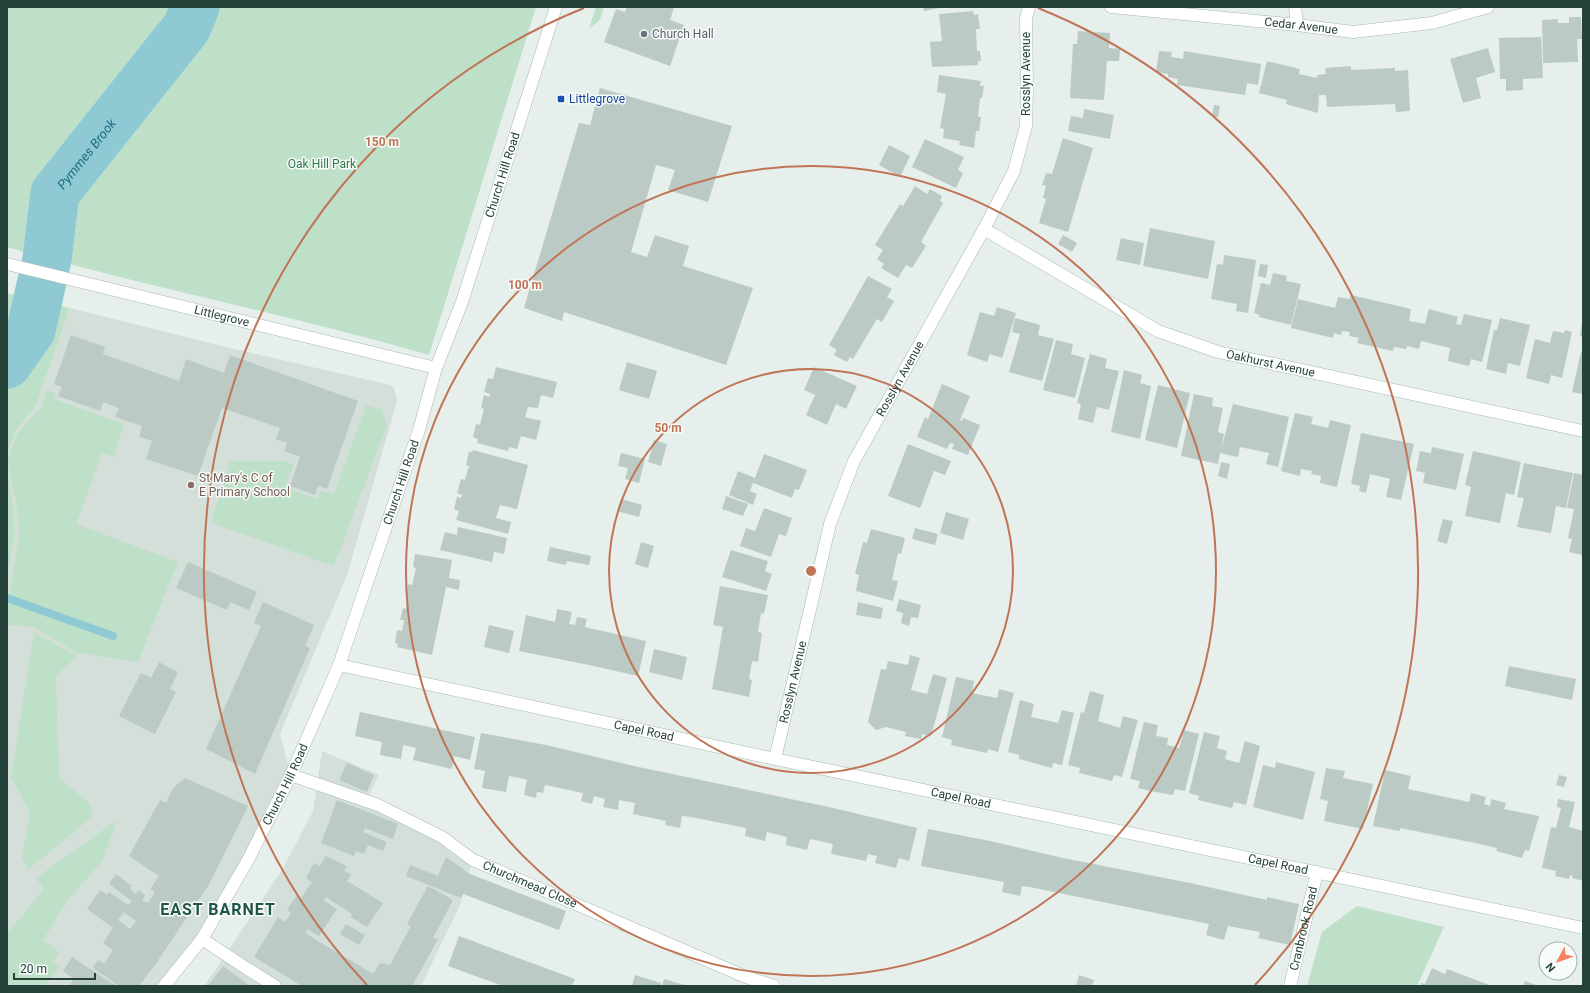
<svg xmlns="http://www.w3.org/2000/svg" width="1590" height="993" viewBox="0 0 1590 993" font-family="Roboto,sans-serif">
	<rect width="100%" height="100%" fill="#e6efeb"/>
	<g fill="#d4dfda">
		<polygon points="70,308 230,348 386,384 394,387 397,401 347,575 280,734 291,775 248,860 164,986 7,986 7,579 15,535 13,504 7,467 7,453 16,431 36,405"/>
		<polygon points="322,751 379,775 364,805 440,838 472,862 460,905 421,986 204,986 222,960 282,870 303,830 313,811"/>
	</g>
	<g fill="#bfe0c8">
		<path d="M7,7H536L429,355C290,315 147,287 7,247Z"/>
		<polygon points="596,7 604,7 600,20 589,29"/>
		<polygon points="7,293 70,308 36,405 16,431 7,453"/>
		<polygon points="47,390 56,393 54,399 124,424 114,457 102,453 76,524 178,562 138,662 78,653 33,627 7,625 7,607 19,535 16,502 7,459 19,431 42,407"/>
		<polygon points="366,405 382,410 387,425 334,566 211,523 230,461 282,461 294,464 285,488 317,499 321,491 334,494"/>
		<polygon points="7,467 13,504 15,535 7,578"/>
		<polygon points="34,632 77,656 56,676 59,778 91,805 93,816 29,869 22,858 30,813 11,777"/>
		<polygon points="117,820 103,860 68,900 43,940 59,952 53,961 60,967 44,986 7,986 7,934 44,889 36,878"/>
		<polygon points="1357,906 1444,927 1417,986 1307,986 1322,932"/>
	</g>
	<g fill="none" stroke-linecap="round" stroke-linejoin="round">
		<polyline stroke="#8ec9d4" stroke-width="8" points="7,598 113,636"/>
		<path stroke="#8ec9d4" stroke-width="49" id="s1" d="M7,364L31,330L47,259L55,193L187,27L195,7"/>
	</g>
	<g fill="#bbcac4" fill-rule="evenodd">
		<polygon points="627,7 674,7 670,20 684,25 670,66 604,42 616,9 625,12"/>
		<polygon points="923,7 939,7 939,8 924,11"/>
		<polygon points="973,11 974,15 978,14 980,29 976,29 977,51 980,51 981,61 978,61 978,65 932,67 930,42 942,41 939,14"/>
		<polygon points="1569,17 1581,17 1582,39 1577,39 1578,62 1543,63 1542,20 1558,19 1558,23 1569,23"/>
		<polygon points="1078,31 1110,33 1109,48 1120,49 1119,61 1107,61 1104,100 1070,98 1073,44 1077,44"/>
		<polygon points="1541,37 1543,78 1523,79 1523,90 1506,91 1506,79 1500,79 1499,38"/>
		<polygon points="1488,48 1495,72 1476,78 1481,98 1463,103 1450,59"/>
		<polygon points="1159,51 1172,52 1171,57 1183,59 1184,51 1261,64 1258,85 1247,83 1245,95 1177,85 1178,79 1168,77 1168,74 1156,72"/>
		<polygon points="1267,61 1300,69 1299,74 1318,78 1317,75 1326,74 1325,68 1351,66 1351,70 1395,68 1395,71 1408,70 1410,111 1396,112 1395,104 1327,107 1326,95 1319,95 1318,113 1286,104 1287,100 1259,93"/>
		<polygon points="939,75 981,81 980,86 984,86 982,98 980,98 978,117 981,117 979,131 976,131 974,148 959,145 960,141 943,138 944,129 940,128 946,94 937,92"/>
		<polygon points="600,88 732,126 708,202 668,190 675,170 656,165 631,252 647,257 655,235 689,246 683,266 753,288 726,365 564,312 562,321 524,308 579,123 590,125"/>
		<polygon points="1214,105 1220,106 1218,117 1212,116"/>
		<polygon points="1084,109 1114,115 1110,139 1068,131 1071,116 1083,118"/>
		<polygon points="1063,138 1093,148 1068,232 1039,223 1046,199 1043,198 1046,186 1042,185 1046,173 1052,174"/>
		<polygon points="925,139 964,157 958,170 963,173 956,188 912,167"/>
		<polygon points="889,145 910,156 900,177 879,165"/>
		<polygon points="915,186 927,194 930,189 942,196 940,201 943,203 921,242 926,246 912,268 906,265 898,278 881,268 884,264 877,259 883,250 875,245 900,204 903,206"/>
		<polygon points="1150,228 1215,241 1208,279 1143,266"/>
		<polygon points="1063,235 1077,243 1072,252 1058,244"/>
		<polygon points="1121,238 1144,243 1140,265 1116,260"/>
		<polygon points="1224,255 1256,260 1248,313 1236,311 1237,304 1211,299 1217,264 1223,265"/>
		<polygon points="1260,264 1268,265 1266,278 1258,276"/>
		<polygon points="1273,273 1287,276 1286,281 1301,284 1291,325 1259,317 1260,315 1254,313 1261,283 1270,285"/>
		<polygon points="868,276 892,289 887,297 894,301 882,322 877,319 853,359 850,357 847,362 834,355 837,350 829,345"/>
		<polygon points="1351,295 1411,309 1409,321 1425,324 1429,309 1458,317 1456,324 1461,325 1464,314 1492,320 1482,362 1471,359 1469,366 1448,361 1450,348 1421,341 1419,349 1407,346 1406,349 1394,347 1393,351 1357,343 1359,338 1349,336 1350,332 1342,331 1341,335 1334,333 1333,338 1291,328 1298,299 1335,308 1338,297 1349,299"/>
		<polygon points="997,307 1016,313 1002,358 990,354 987,362 967,355 980,312 994,316"/>
		<polygon points="1015,318 1040,325 1038,335 1054,339 1042,381 1009,372 1020,334 1012,332"/>
		<polygon points="1500,318 1530,325 1520,366 1508,363 1506,374 1486,369 1494,330 1497,330"/>
		<polygon points="1582,323 1583,323 1583,337 1580,336"/>
		<polygon points="1565,330 1572,332 1562,378 1551,375 1549,384 1526,378 1535,339 1550,343 1553,331 1564,333"/>
		<polygon points="71,335 105,347 103,354 179,381 186,359 224,373 230,355 358,401 327,489 318,486 315,495 290,486 300,457 284,451 287,443 276,439 280,428 222,408 198,476 146,459 152,441 139,437 142,426 115,417 119,408 103,402 100,411 58,396 62,387 54,384"/>
		<polygon points="1056,340 1073,344 1071,354 1085,358 1075,398 1043,390"/>
		<polygon points="1581,352 1583,353 1583,394 1572,392"/>
		<polygon points="1090,354 1107,359 1105,368 1119,371 1109,410 1097,407 1093,423 1078,419 1081,404 1077,403"/>
		<polygon points="627,362 657,371 649,399 619,390"/>
		<polygon points="496,367 557,382 553,398 541,395 538,408 528,407 525,417 541,421 536,440 521,436 517,449 509,447 508,451 477,443 478,439 473,437 476,424 480,425 484,409 481,408 484,395 489,397 490,394 484,392 488,378 493,379"/>
		<polygon points="814,367 857,386 846,409 836,404 827,425 806,415 815,395 804,390"/>
		<polygon points="1124,370 1142,375 1140,383 1151,386 1140,439 1111,432"/>
		<polygon points="942,384 970,396 960,420 962,421 963,418 980,425 968,455 952,449 954,444 950,443 947,449 917,437 925,417 928,419"/>
		<polygon points="1158,385 1190,393 1177,448 1145,440"/>
		<polygon points="1194,394 1213,398 1212,406 1223,408 1218,432 1224,434 1221,450 1233,404 1289,417 1278,467 1266,464 1269,453 1240,447 1238,457 1220,453 1218,464 1181,456"/>
		<polygon points="1295,413 1313,417 1311,424 1328,428 1330,420 1351,425 1337,487 1320,483 1321,476 1311,474 1312,471 1301,469 1300,476 1281,471"/>
		<polygon points="1361,433 1414,444 1401,500 1386,497 1390,479 1370,474 1366,493 1359,491 1360,486 1351,484"/>
		<polygon points="654,440 667,444 661,466 648,462"/>
		<polygon points="908,444 951,461 945,475 934,471 920,508 888,496"/>
		<polygon points="1432,447 1464,454 1456,490 1423,483 1425,473 1416,471 1420,451 1431,453"/>
		<polygon points="473,450 528,465 517,509 500,505 496,518 511,522 508,534 456,520 459,511 454,509 457,497 461,498 462,495 457,493 461,479 465,480 469,466 466,465 469,452 472,452"/>
		<polygon points="1473,451 1521,462 1514,495 1506,493 1500,523 1465,516 1471,487 1465,485"/>
		<polygon points="621,453 645,459 639,483 625,479 628,468 618,466"/>
		<polygon points="764,454 807,470 799,490 795,489 792,498 753,483 750,491 757,494 753,505 729,495 738,471 755,478"/>
		<polygon points="1221,462 1230,464 1227,479 1218,476"/>
		<polygon points="1524,463 1573,473 1566,508 1556,506 1551,533 1517,527 1524,498 1517,497"/>
		<polygon points="1574,473 1583,475 1583,550 1582,555 1569,552 1572,539 1568,538 1574,509 1567,508"/>
		<polygon points="726,496 748,504 743,516 722,509"/>
		<polygon points="621,499 642,505 639,517 617,511"/>
		<polygon points="764,508 792,518 786,536 779,534 771,557 740,546 746,528 755,531"/>
		<polygon points="946,512 969,519 963,540 940,533"/>
		<polygon points="1443,519 1453,521 1447,544 1437,541"/>
		<polygon points="458,527 507,538 504,554 494,552 492,562 440,550 445,532 457,535"/>
		<polygon points="915,528 938,534 935,545 912,539"/>
		<polygon points="871,529 905,538 901,554 898,553 892,580 898,581 893,601 856,591 859,575 855,574 863,542 867,543"/>
		<polygon points="641,542 654,546 648,568 635,564"/>
		<polygon points="550,547 591,556 589,565 567,561 566,565 547,561"/>
		<polygon points="731,550 768,561 765,571 772,574 766,591 722,577"/>
		<polygon points="415,554 452,560 449,578 460,580 459,590 446,587 432,655 397,647 398,644 395,643 397,630 402,631 404,620 400,620 403,608 406,609 408,596 406,596 408,584 412,585 416,568 413,567"/>
		<polygon points="188,562 257,592 249,610 230,602 227,610 176,588"/>
		<polygon points="720,586 768,595 764,614 761,613 758,632 762,633 758,662 752,661 749,679 752,680 749,697 712,689 723,627 713,625"/>
		<polygon points="899,599 921,605 918,618 911,617 909,626 901,623 903,613 896,611"/>
		<polygon points="263,602 314,625 305,646 310,648 255,774 206,749 261,626 254,623"/>
		<polygon points="858,602 883,608 881,619 856,615"/>
		<polygon points="557,609 572,612 569,624 575,625 577,617 587,619 585,627 646,641 638,676 589,665 519,651 526,615 555,622"/>
		<polygon points="489,625 514,631 509,653 484,647"/>
		<polygon points="654,649 687,657 682,680 649,672"/>
		<polygon points="910,655 920,658 911,690 927,694 933,674 947,678 931,736 922,734 921,739 905,736 906,732 886,727 876,730 868,722 881,669 886,670 888,661 908,665"/>
		<polygon points="159,662 178,672 170,689 176,692 155,734 119,716 141,673 151,678"/>
		<polygon points="1509,666 1576,679 1572,700 1505,686"/>
		<polygon points="956,677 974,681 972,693 997,698 999,689 1014,693 998,752 988,749 987,753 951,745 952,740 942,737"/>
		<polygon points="1090,691 1104,695 1098,721 1120,728 1123,716 1138,720 1122,777 1114,775 1112,781 1079,773 1080,768 1068,765 1081,712 1084,713"/>
		<polygon points="1020,700 1034,704 1031,717 1045,720 1058,723 1062,710 1074,713 1062,765 1053,763 1052,768 1019,759 1019,755 1008,752"/>
		<polygon points="360,712 475,737 470,760 454,756 452,769 413,760 416,748 403,745 401,759 380,755 382,742 355,736"/>
		<polygon points="1144,722 1158,725 1156,736 1168,738 1167,745 1179,748 1184,730 1199,734 1185,791 1175,789 1173,795 1156,792 1138,788 1140,781 1130,779"/>
		<polygon points="1204,732 1220,736 1217,748 1227,751 1225,759 1239,763 1245,741 1260,746 1246,805 1234,802 1232,808 1198,800 1199,796 1189,793"/>
		<polygon points="481,733 546,745 634,766 829,807 917,828 909,861 899,858 896,868 875,863 877,856 868,854 866,861 831,854 833,844 810,839 807,850 786,845 787,837 767,832 765,841 745,836 746,828 691,817 682,816 680,828 665,825 666,821 633,814 635,803 619,800 618,810 603,807 605,799 594,796 592,804 581,801 583,793 545,785 543,793 537,792 536,798 524,795 527,780 520,778 509,776 506,792 482,788 485,771 474,769"/>
		<polygon points="1276,762 1315,772 1303,820 1253,807 1263,765 1275,768"/>
		<polygon points="347,763 374,775 367,792 339,780"/>
		<polygon points="1326,768 1345,771 1343,778 1373,784 1363,829 1324,821 1328,801 1320,799"/>
		<polygon points="1385,770 1411,776 1408,789 1469,802 1471,793 1486,797 1484,804 1490,806 1491,799 1506,803 1504,809 1539,816 1529,851 1525,850 1522,858 1496,851 1497,848 1475,843 1400,828 1400,831 1373,826"/>
		<polygon points="1559,775 1567,777 1564,787 1556,785"/>
		<path d="M185,778L248,806L208,886L155,965L139,986H119L93,968L98,960L104,964L113,950L103,943L113,928L87,909L100,890L107,895L109,892L128,905L132,901L109,884L116,874L132,886L130,889L136,894L139,890L145,895L142,900L148,903L155,892L150,889L159,876L129,856L160,800L166,803L173,788ZM124,912L136,921L130,929L118,920Z"/>
		<polygon points="1558,799 1575,802 1569,827 1583,831 1583,881 1572,878 1573,876 1570,875 1569,879 1555,876 1556,871 1542,868 1551,827 1556,828 1561,808 1557,807"/>
		<polygon points="337,800 398,824 393,839 365,828 363,832 387,842 383,851 368,845 364,854 356,851 354,856 321,843"/>
		<polygon points="928,829 990,841 1063,858 1190,883 1267,900 1267,897 1299,904 1290,945 1258,938 1260,932 1228,926 1224,940 1206,935 1209,924 1030,887 1022,886 1020,896 1002,892 1004,882 921,866"/>
		<polygon points="326,856 347,866 344,871 351,874 347,881 383,903 367,927 351,917 352,914 326,897 324,901 337,909 319,936 307,929 305,933 373,974 380,963 390,965 411,926 407,924 428,886 453,900 433,938 438,939 412,986 302,986 254,957 278,917 285,922 291,913 287,910 297,895 301,898 312,882 306,878 314,863 320,866"/>
		<polygon points="446,857 470,874 566,911 559,930 463,894 461,898 406,876 410,865 438,876"/>
		<polygon points="346,924 365,935 359,945 340,934"/>
		<polygon points="459,936 575,979 572,986 503,986 448,966"/>
		<polygon points="72,957 116,986 69,986 74,979 63,971"/>
		<polygon points="223,966 250,986 208,986"/>
		<polygon points="1432,968 1445,974 1447,969 1492,986 1420,986 1421,983 1425,984"/>
		<polygon points="635,975 661,983 660,986 632,986"/>
		<polygon points="1079,975 1094,980 1092,986 1076,986"/>
		<polygon points="664,979 688,986 662,986"/>
		<polygon points="1525,981 1539,986 1523,986"/>
	</g>
	<g fill="none" stroke-linecap="round" stroke-linejoin="round">
		<g stroke="#a8b8b2" stroke-width="13">
			<g id="minor">
				<path id="s2" d="M1111,7L1297,25L1353,32L1432,23L1488,7"/>
				<polyline points="1295,7 1297,25"/>
				<path id="s3" d="M984,229L1158,331L1218,352L1583,431"/>
				<path id="s4" d="M7,264L436,368"/>
				<path id="s5" d="M339,665L775,759L1583,928"/>
				<path id="s6" d="M775,759L830,524L854,461L984,229L1014,171L1026,126L1027,90L1026,18L1029,7"/>
				<path id="s7" d="M291,775L378,805L442,837L473,860L746,977L774,986"/>
				<polyline points="202,939 243,966 275,986"/>
				<path id="s8" d="M1290,986L1317,872"/>
			</g>
		</g>
		<g stroke="#a8b8b2" stroke-width="13">
			<g id="tertiary">
				<path id="s9" d="M164,986L202,939L248,860L291,775L339,665L419,430L436,368L462,302L556,7"/>
			</g>
		</g>
		<use href="#minor" stroke="#fff" stroke-width="12"/>
		<use href="#tertiary" stroke="#fff" stroke-width="12"/>
	</g>
	<g fill="none" stroke="#c07456" stroke-width="2">
		<circle cx="811" cy="571" r="202"/>
		<circle cx="811" cy="571" r="405"/>
		<path d="M367 985A607 607 0 0 1 584 8M1038 8A607 607 0 0 1 1255 985"/>
	</g>
	<circle fill="#6b7280" stroke="#f7fbf9" stroke-width="1.5" cx="644" cy="34" r="4"/>
	<rect fill="#1a4fb4" stroke="#f7fbf9" stroke-width="1.5" x="557" y="95" width="8" height="8" rx="2"/>
	<circle fill="#8d6e63" stroke="#f7fbf9" stroke-width="1.5" cx="191" cy="485" r="4"/>
	<g text-anchor="middle" stroke-width="3" stroke-linejoin="round" paint-order="stroke">
		<g font-size="12" fill="#24423a" stroke="#f7fbf9">
			<text dy="4" stroke="none"><textPath href="#s2" startOffset="191">Cedar Avenue</textPath></text>
			<text transform="translate(1026 74) rotate(-90)" y="4">Rosslyn Avenue</text>
			<text dy="4" stroke="none"><textPath href="#s9" startOffset="884">Church Hill Road</textPath></text>
			<text dy="4" stroke="none"><textPath href="#s4" startOffset="221">Littlegrove</textPath></text>
			<text dy="4" stroke="none"><textPath href="#s3" startOffset="319">Oakhurst Avenue</textPath></text>
			<text dy="4" stroke="none"><textPath href="#s6" startOffset="403">Rosslyn Avenue</textPath></text>
			<text dy="4" stroke="none"><textPath href="#s9" startOffset="560">Church Hill Road</textPath></text>
			<text dy="4" stroke="none"><textPath href="#s6" startOffset="79">Rosslyn Avenue</textPath></text>
			<text dy="4" stroke="none"><textPath href="#s5" startOffset="312">Capel Road</textPath></text>
			<text dy="4" stroke="none"><textPath href="#s9" startOffset="236">Church Hill Road</textPath></text>
			<text dy="4" stroke="none"><textPath href="#s5" startOffset="636">Capel Road</textPath></text>
			<text dy="4" stroke="none"><textPath href="#s5" startOffset="960">Capel Road</textPath></text>
			<text dy="4" stroke="none"><textPath href="#s7" startOffset="264">Churchmead Close</textPath></text>
			<text dy="4" stroke="none"><textPath href="#s8" startOffset="59">Cranbrook Road</textPath></text>
		</g>
		<g font-size="12" fill="#5b616d" stroke="#f7fbf9" text-anchor="start">
			<text x="652" y="38">Church Hall</text>
		</g>
		<g font-size="12" fill="#164399" stroke="#f7fbf9" text-anchor="start">
			<text x="569" y="103">Littlegrove</text>
		</g>
		<g font-size="12" fill="#2d7a4b" stroke="#f7fbf9">
			<text x="322" y="168">Oak Hill Park</text>
		</g>
		<g font-size="12" fill="#785e54" stroke="#f7fbf9" text-anchor="start">
			<text x="199" y="482">St Mary's C of<tspan x="199" dy="14">E Primary School</tspan></text>
		</g>
		<g font-size="13" font-style="italic" fill="#1c6f80" stroke="#f7fbf9">
			<text dy="5" stroke="none"><textPath href="#s1" startOffset="231">Pymmes Brook</textPath></text>
		</g>
		<g font-size="16" font-weight="bold" letter-spacing="1" fill="#1f5548" stroke="#f7fbf9">
			<text x="218" y="915">EAST BARNET</text>
		</g>
	</g>
	<circle cx="811" cy="571" r="6" fill="#c07456" stroke="#f7fbf9" stroke-width="2"/>
	<g font-size="12" text-anchor="middle" font-weight="bold" fill="#c07456" stroke="#f7fbf9" stroke-width="3" stroke-linejoin="round" paint-order="stroke">
		<text x="382" y="146">150 m</text>
		<text x="525" y="289">100 m</text>
		<text x="668" y="432">50 m</text>
	</g>
	<rect width="1590" height="993" fill="none" stroke="#24423a" stroke-width="16"/>
	<g transform="translate(1558 961) rotate(229)"><circle r="19" fill="#f7fbf9" stroke="#a3b1ad"/>
	<path d="M0-3L7 15L0 10L-7 15Z" fill="#f4845f"/>
	<text y="-6" font-size="11" font-weight="bold" text-anchor="middle" fill="#24423a">N</text>
	</g>
	<path d="M14 973v6h81v-6" fill="none" stroke="#24423a" stroke-width="2"/>
	<text x="20" y="973" font-size="12" fill="#24423a" stroke="#f7fbf9" stroke-width="3" paint-order="stroke">20 m</text>
</svg>
